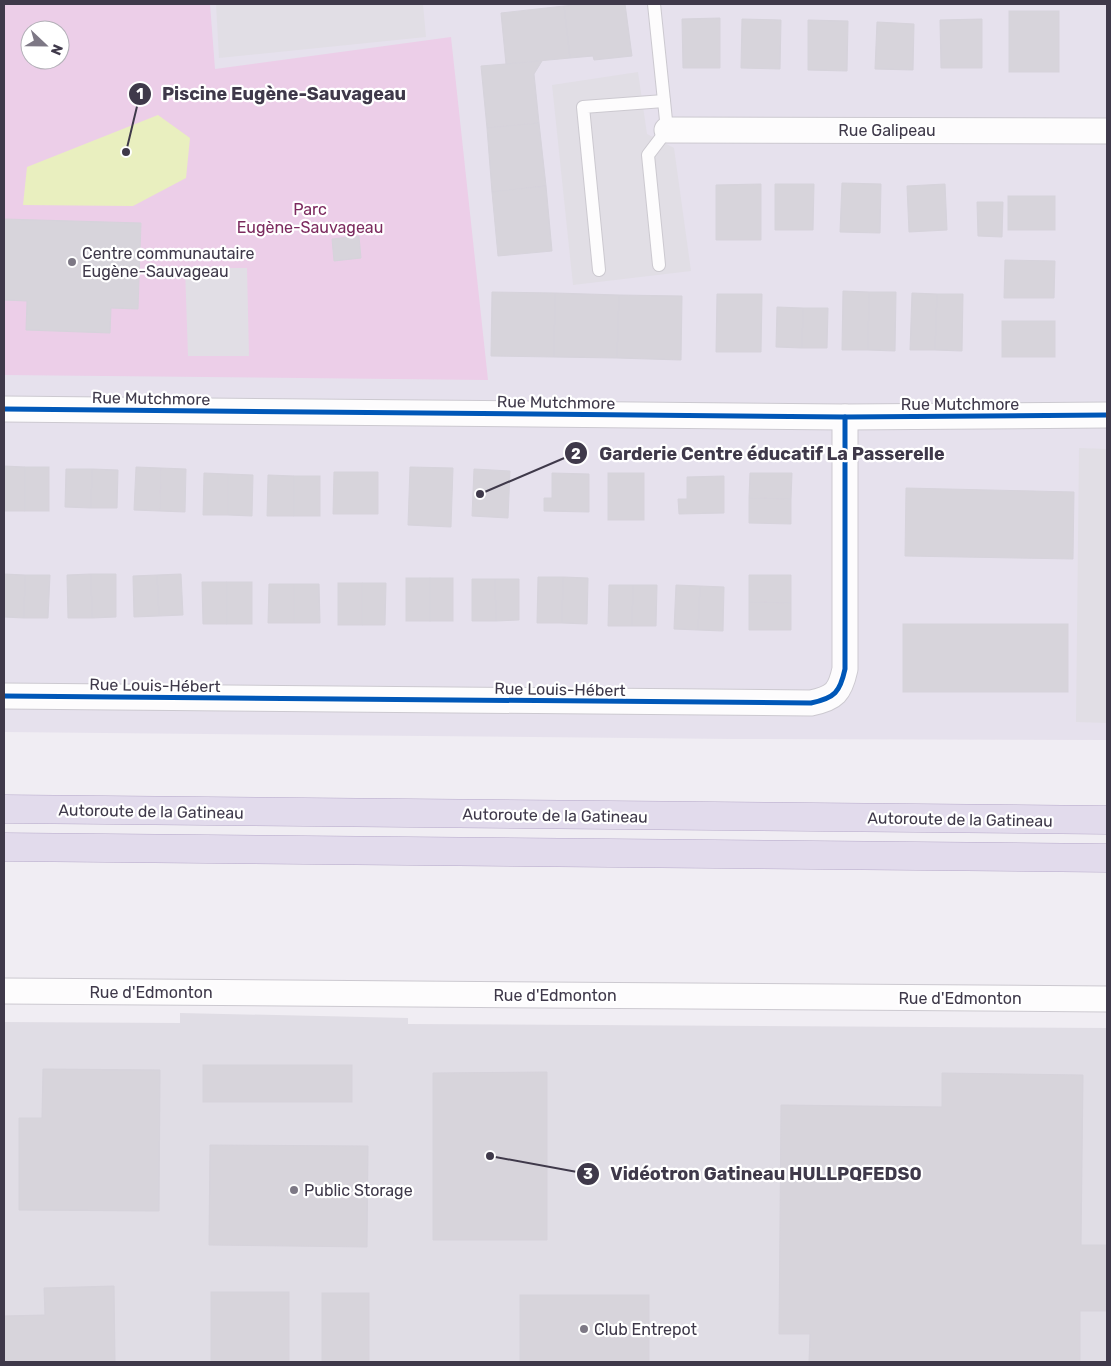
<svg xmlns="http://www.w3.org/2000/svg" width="1111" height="1366" viewBox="0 0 1111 1366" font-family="Rubik,sans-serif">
	<rect width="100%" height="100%" fill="#f0edf3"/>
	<path fill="#e6e1ed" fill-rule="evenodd" d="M4,4H1107V740L734,739L4,732ZM30,30H60V60H30Z"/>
	<polygon fill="#e0dde5" points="180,1013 408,1018 408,1024 1107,1028 1107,1362 4,1362 4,1022 180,1023"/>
	<path fill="#eccee8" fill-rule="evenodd" d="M4,4H210L215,69L451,37L488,380L4,375ZM30,30H60V60H30Z"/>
	<g fill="#e1dee5">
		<polygon points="216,4 423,4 426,37 219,58"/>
		<polygon points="638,72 647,134 674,148 691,271 573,285 552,85"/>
		<polygon points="185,268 247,268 249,356 188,356"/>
		<polygon points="1079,448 1107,449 1107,723 1076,722"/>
	</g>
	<polygon fill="#e9efbf" points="158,115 190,138 186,178 133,206 23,205 27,167"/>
	<g fill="#d7d4db" stroke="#d6d3db">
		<polygon points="586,4 625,4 632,56 594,60 593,56 570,58 564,6"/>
		<polygon points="564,6 570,58 506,64 501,13"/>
		<rect x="1009" y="11" width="50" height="61"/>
		<polygon points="720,18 720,68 683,68 682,19"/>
		<polygon points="742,19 781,20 780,69 741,68"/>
		<polygon points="982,19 982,68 941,68 940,20"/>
		<polygon points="808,20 848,21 847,71 808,70"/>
		<polygon points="877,22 914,24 913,70 875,69"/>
		<polygon points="542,61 534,74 539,123 487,128 481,66"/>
		<polygon points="539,123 546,186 492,192 487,128"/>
		<polygon points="842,183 881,184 880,233 840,232"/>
		<polygon points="761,184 761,240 716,240 716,185"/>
		<polygon points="775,184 814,184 813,230 775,230"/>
		<polygon points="945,184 947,230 909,232 907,186"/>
		<polygon points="546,186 552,251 498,256 492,192"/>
		<rect x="1008" y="196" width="47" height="34"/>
		<polygon points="977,202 1003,202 1002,237 978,236"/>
		<polygon points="4,219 141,223 138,309 111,308 110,333 26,330 27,301 4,300"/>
		<polygon points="359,236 361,258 334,261 332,239"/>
		<polygon points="1005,260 1055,261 1054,298 1004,298"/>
		<polygon points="843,291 869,292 868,350 842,350"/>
		<polygon points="492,292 555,293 554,357 491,356"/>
		<polygon points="869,292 896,292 895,351 868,350"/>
		<polygon points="555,293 619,295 617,358 554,357"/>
		<polygon points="912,293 937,294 935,350 910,350"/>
		<polygon points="717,294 762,294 761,352 716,352"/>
		<polygon points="937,294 963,294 962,351 935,350"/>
		<polygon points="619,295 682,296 681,360 617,358"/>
		<polygon points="777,307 803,308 802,348 776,347"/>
		<polygon points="803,308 828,308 827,348 802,348"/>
		<rect x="1002" y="321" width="53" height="36"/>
		<polygon points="4,466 25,467 25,511 4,511"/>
		<rect x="25" y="467" width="24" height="44"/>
		<polygon points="136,467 161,468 160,511 134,510"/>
		<polygon points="410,467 453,468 451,527 408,525"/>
		<polygon points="161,468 186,469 185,512 160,511"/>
		<polygon points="66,469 92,469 91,508 65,507"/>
		<polygon points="92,469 118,470 117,508 91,508"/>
		<polygon points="474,469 510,471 508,518 472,516"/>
		<polygon points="334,472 378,472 378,514 333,514"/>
		<polygon points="204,473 228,474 228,515 203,515"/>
		<polygon points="552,473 589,474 589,512 544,511 544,498 552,498"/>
		<rect x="608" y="473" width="36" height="47"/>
		<polygon points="750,473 792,473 791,499 749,498"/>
		<polygon points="228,474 253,475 252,516 228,515"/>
		<polygon points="268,475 294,476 294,516 267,516"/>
		<rect x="294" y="476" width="26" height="40"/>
		<polygon points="724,476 724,513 679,514 678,499 687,499 687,477"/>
		<polygon points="906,488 1074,492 1073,559 905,556"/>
		<polygon points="749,498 791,499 791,524 749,523"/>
		<polygon points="4,574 25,575 24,618 4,617"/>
		<polygon points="91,574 92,618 68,618 67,575"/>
		<polygon points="91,574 116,574 116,617 92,618"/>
		<polygon points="181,574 183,615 159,616 157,575"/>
		<polygon points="25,575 50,575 48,618 24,618"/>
		<polygon points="157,575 159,616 134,617 133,576"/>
		<polygon points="749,575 791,575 791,603 749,602"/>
		<polygon points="538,577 563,577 562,623 537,623"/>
		<polygon points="563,577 588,578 587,624 562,623"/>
		<rect x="406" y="578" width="24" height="43"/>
		<rect x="430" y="578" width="23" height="43"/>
		<polygon points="472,579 495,579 496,621 472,621"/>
		<polygon points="495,579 519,579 519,620 496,621"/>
		<polygon points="202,582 227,582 227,624 203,624"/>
		<rect x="227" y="582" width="25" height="42"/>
		<rect x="338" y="583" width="24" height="42"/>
		<polygon points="362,583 386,583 385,625 362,625"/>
		<polygon points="269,584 294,584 294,623 268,623"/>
		<polygon points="294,584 319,584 320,623 294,623"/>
		<polygon points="609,585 633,585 632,626 608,626"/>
		<polygon points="633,585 657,585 656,626 632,626"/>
		<polygon points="676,585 700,586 698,630 674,629"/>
		<polygon points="700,586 724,587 723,631 698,630"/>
		<polygon points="749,602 791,603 791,630 749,630"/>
		<rect x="903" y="624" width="165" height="68"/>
		<rect x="203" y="1065" width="149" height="37"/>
		<polygon points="43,1069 160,1070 159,1211 19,1210 19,1118 42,1118"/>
		<polygon points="547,1072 547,1240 433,1240 433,1073"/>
		<polygon points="942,1073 1083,1075 1081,1245 1107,1245 1106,1311 1080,1311 1080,1362 809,1362 810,1334 779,1334 781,1105 942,1107"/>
		<polygon points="210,1145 368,1146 367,1247 209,1245"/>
		<polygon points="114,1286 115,1362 4,1362 4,1316 45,1315 44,1288"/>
		<rect x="211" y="1292" width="78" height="70"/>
		<rect x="322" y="1293" width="47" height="69"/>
		<rect x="520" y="1295" width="129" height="67"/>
	</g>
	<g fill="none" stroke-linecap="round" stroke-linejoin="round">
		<g stroke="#ccc9d0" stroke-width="14">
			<g id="lane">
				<polyline points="654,4 667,130 648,155 659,265"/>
				<polyline points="599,270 583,107 664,101"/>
			</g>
		</g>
		<g stroke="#ccc9d0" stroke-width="27">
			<g id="street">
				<polyline points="667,130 1107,131"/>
				<polyline points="4,409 845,417 1107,415"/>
				<path d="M4,696L811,703C835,698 840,692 845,669V417"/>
				<polyline points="4,991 1107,999"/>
			</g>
		</g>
		<g stroke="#b6a9ca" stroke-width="29">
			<g id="highway">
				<polyline points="4,809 1107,820"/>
				<polyline points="4,847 1107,858"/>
			</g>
		</g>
		<use href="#lane" stroke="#fdfcfd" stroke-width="12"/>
		<use href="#street" stroke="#fdfcfd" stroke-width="25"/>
		<use href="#highway" stroke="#e2dbec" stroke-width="28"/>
		<g stroke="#fff" stroke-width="8">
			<g id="cycleway">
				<polyline points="4,409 845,417 1107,415"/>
				<path d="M4,696L811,703C835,698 840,692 845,669V417"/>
			</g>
		</g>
		<use href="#cycleway" stroke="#0057b8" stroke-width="5"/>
	</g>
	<g fill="#7d7885" stroke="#fff" stroke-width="2">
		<circle cx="72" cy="262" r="5"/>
		<circle cx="294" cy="1190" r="5"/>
		<circle cx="584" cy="1329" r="5"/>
	</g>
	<g text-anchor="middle" stroke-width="4.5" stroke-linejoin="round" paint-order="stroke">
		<g font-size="16" fill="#3f394a" stroke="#fff">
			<text x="887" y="136">Rue Galipeau</text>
			<text transform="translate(151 398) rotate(1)" y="6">Rue Mutchmore</text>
			<text transform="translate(556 402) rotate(1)" y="6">Rue Mutchmore</text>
			<text x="960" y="410">Rue Mutchmore</text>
			<text transform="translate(155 685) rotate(1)" y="6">Rue Louis-Hébert</text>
			<text transform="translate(560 689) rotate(1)" y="6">Rue Louis-Hébert</text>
			<text transform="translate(151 811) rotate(1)" y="6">Autoroute de la Gatineau</text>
			<text transform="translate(555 815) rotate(1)" y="6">Autoroute de la Gatineau</text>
			<text transform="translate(960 819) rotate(1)" y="6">Autoroute de la Gatineau</text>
			<text x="151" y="998">Rue d'Edmonton</text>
			<text x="555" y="1001">Rue d'Edmonton</text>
			<text x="960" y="1004">Rue d'Edmonton</text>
		</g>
		<g font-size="16" fill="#7c2b5f" stroke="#fff">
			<text x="310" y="215">Parc<tspan x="310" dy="18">Eugène-Sauvageau</tspan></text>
		</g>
		<g font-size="16" fill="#3f394a" stroke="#fff" text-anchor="start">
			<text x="82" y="259">Centre communautaire<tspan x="82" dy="18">Eugène-Sauvageau</tspan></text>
			<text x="304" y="1196">Public Storage</text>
			<text x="594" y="1335">Club Entrepot</text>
		</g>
	</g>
	<path fill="none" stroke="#3f394a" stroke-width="2" d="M126 152L140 94M480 494L576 453M490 1156L588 1174"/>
	<g fill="#3f394a" stroke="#fff" stroke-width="2">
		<circle cx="126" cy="152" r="5"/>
		<circle cx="480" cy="494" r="5"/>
		<circle cx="490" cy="1156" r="5"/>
		<circle cx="140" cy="94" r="12"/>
		<circle cx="576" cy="453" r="12"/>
		<circle cx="588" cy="1174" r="12"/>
	</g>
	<g font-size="15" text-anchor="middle" font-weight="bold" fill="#fff">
		<text x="140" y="99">1</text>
		<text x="576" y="459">2</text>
		<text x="588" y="1179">3</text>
	</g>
	<g font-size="18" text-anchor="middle" font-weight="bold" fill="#3f394a" stroke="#fff" stroke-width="4.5" stroke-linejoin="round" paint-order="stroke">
		<text x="284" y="100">Piscine Eugène-Sauvageau</text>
		<text x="772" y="460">Garderie Centre éducatif La Passerelle</text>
		<text x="766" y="1180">Vidéotron Gatineau HULLPQFEDS0</text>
	</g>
	<rect width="1111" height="1366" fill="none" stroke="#3f394a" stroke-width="10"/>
	<g transform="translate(45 45) rotate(112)"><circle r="24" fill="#ffffff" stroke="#b2b0b7"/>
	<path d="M0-4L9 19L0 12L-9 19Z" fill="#7d7885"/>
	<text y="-8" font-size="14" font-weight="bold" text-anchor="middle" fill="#3f394a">N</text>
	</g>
</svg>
